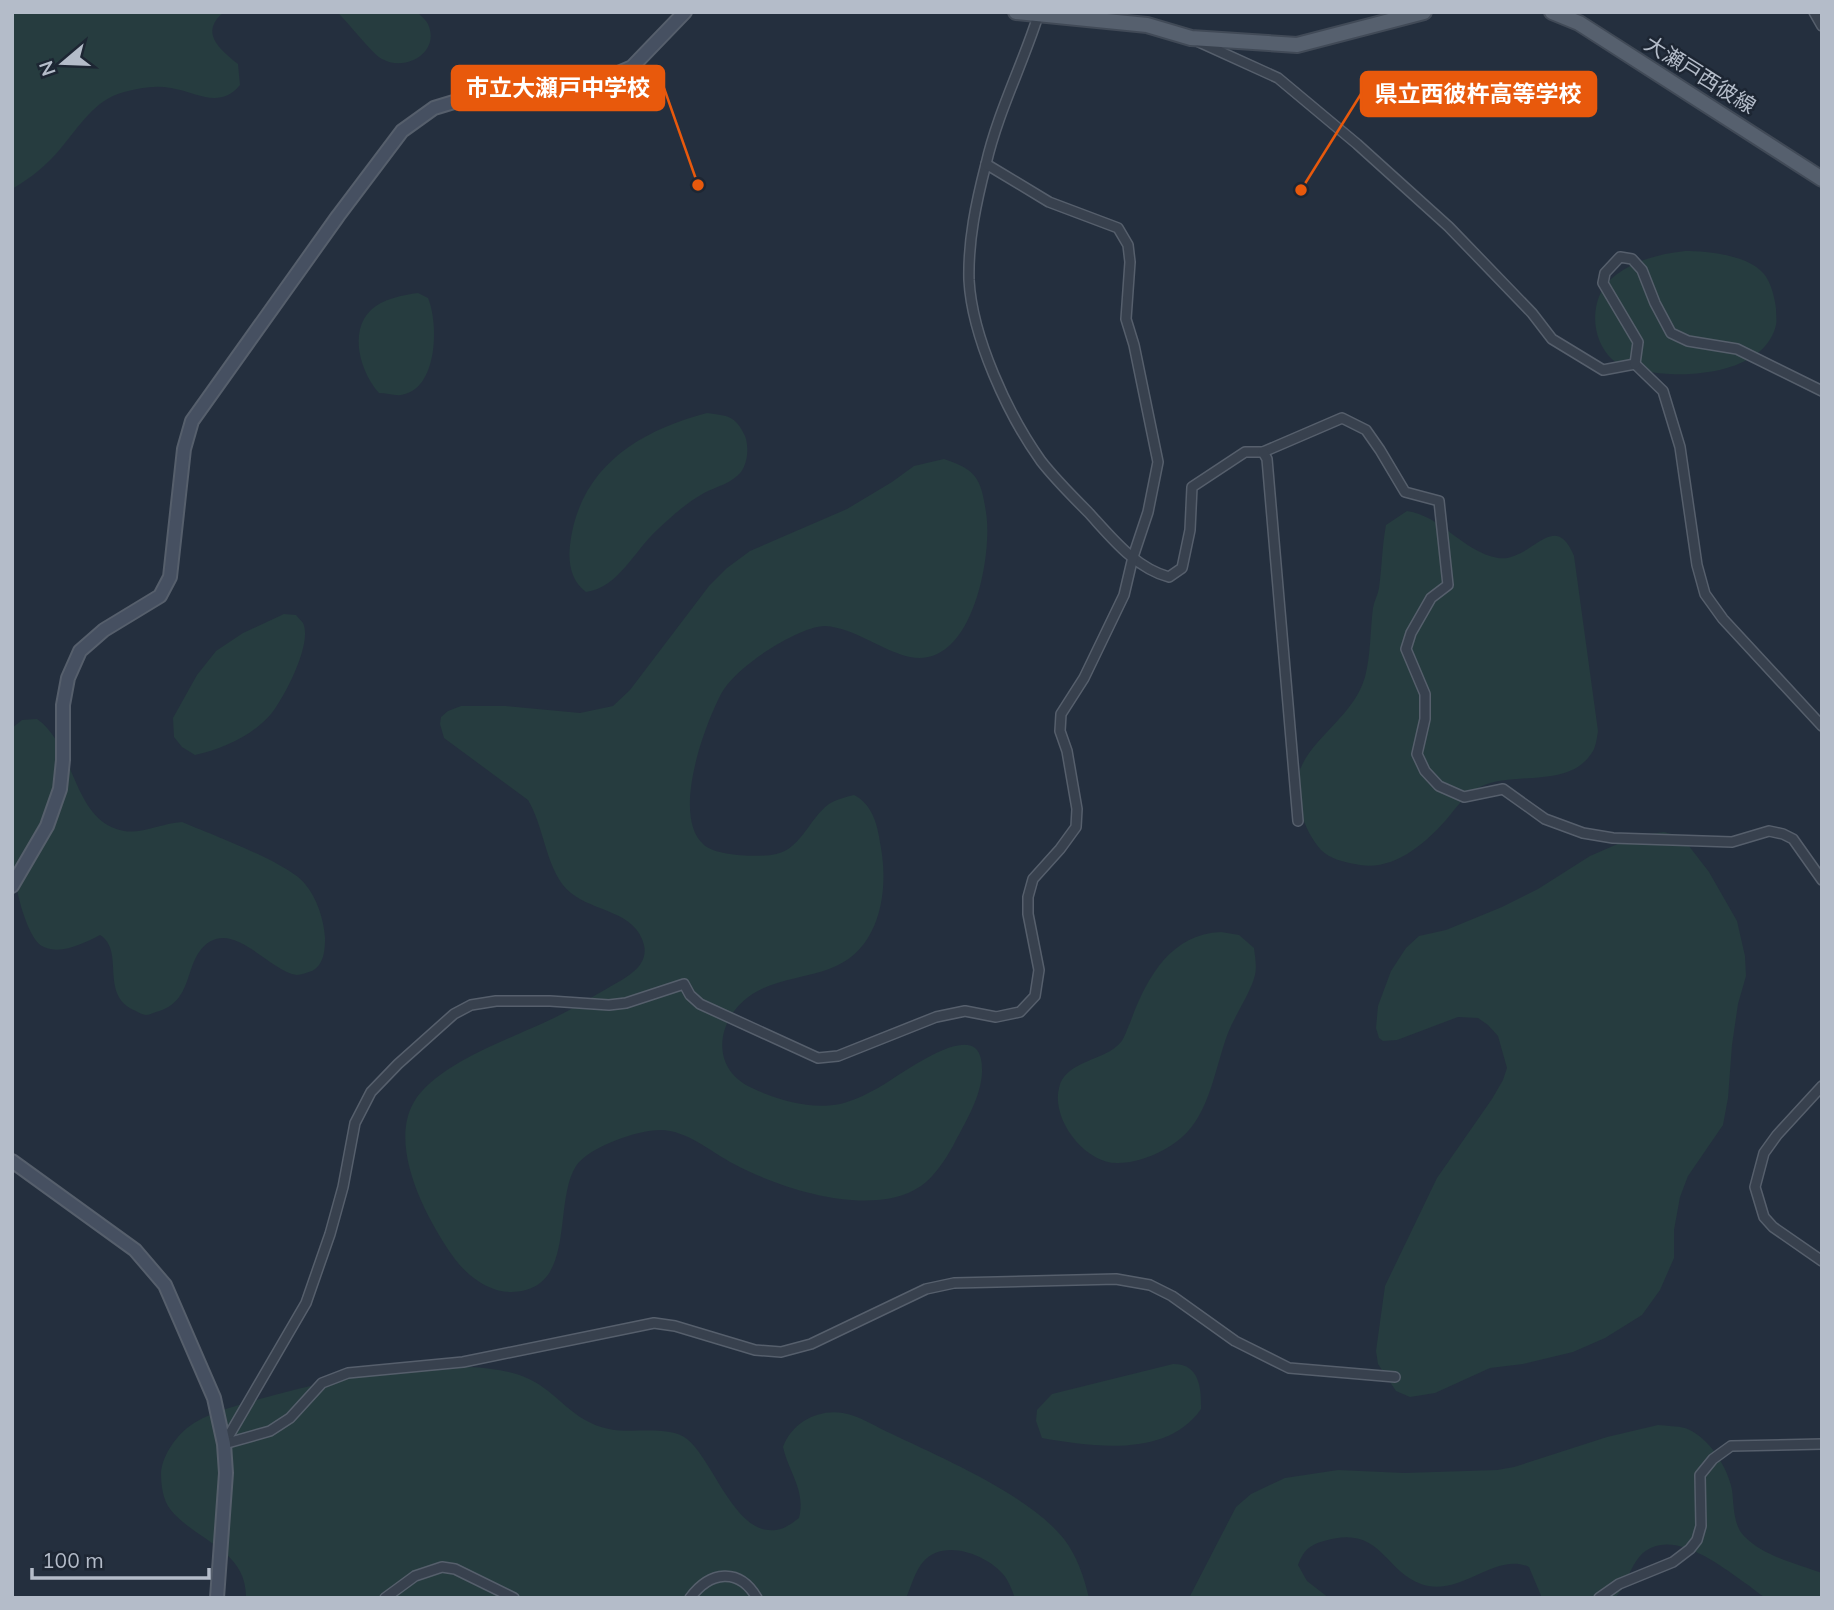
<svg xmlns="http://www.w3.org/2000/svg" width="1834" height="1610" viewBox="0 0 1834 1610" font-family="Mulish,'Noto Sans JP',sans-serif">
	<rect width="100%" height="100%" fill="#242f3e"/>
	<g fill="#263c3f">
		<path d="M12,12H224C199,32 219,49 238,64L240,85C219,110 197,92 171,88C155,85 140,88 124,92C94,100 80,126 61,148C47,165 31,178 12,189Z"/>
		<path d="M337,12H417C421,16 426,20 428,24C441,53 405,72 382,59C372,54 349,23 337,12Z"/>
		<path d="M1685,251C1707,251 1749,255 1764,274C1771,282 1775,299 1776,309C1776,314 1777,321 1776,325C1766,368 1705,376 1669,374C1654,373 1624,370 1613,360C1590,340 1589,299 1611,279C1631,261 1659,254 1685,251Z"/>
		<path d="M418,293L428,298C439,324 438,390 401,395C395,396 386,393 379,393C361,373 348,332 371,310C382,299 403,295 418,293Z"/>
		<path d="M707,413C728,416 735,415 745,436C749,446 748,463 741,472C732,483 716,487 704,493C686,503 672,516 657,530C635,550 618,588 586,592C571,581 568,563 570,545C579,468 638,431 707,413Z"/>
		<path d="M944,459C977,470 981,479 986,512C993,554 973,670 910,657C882,651 855,628 825,626C806,626 769,648 754,660C742,669 728,681 721,694C704,727 671,816 704,845C717,856 755,857 771,855C801,852 808,819 829,804C837,799 846,797 854,795C874,805 878,828 881,848C889,894 879,952 829,969C804,978 773,980 751,995C717,1018 709,1067 750,1087C776,1100 811,1110 840,1104C853,1101 867,1094 878,1088C897,1078 973,1018 981,1059C987,1089 966,1120 953,1146C945,1160 934,1177 921,1186C873,1219 780,1189 734,1164C711,1152 687,1130 660,1130C637,1130 589,1147 576,1166C552,1204 578,1291 511,1292C487,1292 465,1274 452,1255C426,1218 388,1146 414,1102C437,1063 513,1038 554,1018C572,1009 590,998 608,988C625,978 649,967 644,945C636,911 594,912 571,893C546,873 545,828 528,800L444,738L440,724L441,717L448,711L461,706H506L580,713L613,706L630,690L709,586L727,568L750,551L847,509L892,482L914,466Z"/>
		<path d="M1407,511C1442,516 1463,552 1498,558C1531,563 1554,507 1574,556L1598,731C1597,737 1596,746 1593,751C1570,790 1515,770 1480,787C1465,794 1457,807 1446,820C1424,845 1391,873 1355,864C1344,862 1330,859 1321,850C1312,840 1305,826 1301,813C1277,751 1350,730 1365,677C1371,654 1370,631 1373,608C1374,601 1378,595 1379,588C1382,567 1382,546 1386,525Z"/>
		<path d="M284,614L296,615C298,618 301,620 303,623C313,643 284,698 271,714C252,736 223,749 195,755L182,747L174,737L173,718L197,675L216,651L243,633Z"/>
		<path d="M37,719C76,746 72,822 124,831C142,834 163,823 182,822C210,834 289,863 305,884C317,898 324,920 325,938C325,950 324,965 312,971C308,972 301,975 297,975C271,972 239,926 211,941C182,957 197,1002 156,1012C152,1013 149,1015 146,1015C144,1015 137,1012 136,1011C98,996 126,951 100,935C84,943 62,955 44,947C25,939 13,877 12,858C10,815 12,771 12,728L22,720Z"/>
		<polygon points="1664,832 1682,837 1709,872 1737,921 1745,956 1746,976 1738,1004 1732,1045 1728,1098 1723,1125 1688,1176 1680,1197 1674,1230 1674,1258 1660,1290 1642,1315 1605,1338 1573,1352 1523,1364 1490,1368 1435,1393 1410,1397 1396,1391 1378,1364 1376,1351 1385,1286 1437,1178 1492,1099 1503,1080 1507,1068 1498,1036 1488,1025 1478,1018 1458,1017 1397,1040 1383,1041 1379,1038 1376,1028 1378,1006 1391,971 1406,948 1419,936 1446,930 1502,907 1538,889 1590,856 1636,836"/>
		<path d="M1221,932L1239,935L1254,948C1255,957 1257,966 1255,975C1251,992 1235,1015 1228,1033C1215,1067 1210,1114 1181,1138C1165,1152 1139,1163 1118,1163C1085,1164 1051,1119 1059,1088C1065,1060 1106,1061 1121,1042C1125,1037 1127,1029 1130,1023C1146,979 1170,934 1221,932Z"/>
		<path d="M1173,1364C1200,1364 1201,1388 1201,1409C1167,1458 1093,1447 1042,1438L1036,1421L1037,1410L1052,1394Z"/>
		<path d="M428,1366C460,1367 499,1365 529,1379C559,1393 571,1421 609,1429C632,1434 670,1425 687,1439C714,1461 735,1536 776,1530C785,1529 792,1523 799,1518C806,1491 789,1473 783,1447C792,1423 817,1409 843,1413C860,1416 876,1427 892,1434C942,1458 1029,1495 1064,1539C1077,1556 1084,1577 1089,1598H1015C1012,1590 1008,1579 1002,1573C985,1554 943,1538 923,1562C915,1571 911,1587 906,1598H246C247,1549 195,1541 170,1509C163,1500 161,1485 161,1473C162,1457 174,1439 187,1428C206,1413 233,1407 256,1400C313,1384 370,1372 428,1366Z"/>
		<path d="M1658,1425C1667,1426 1677,1426 1685,1428C1708,1436 1728,1467 1732,1490C1734,1505 1733,1525 1744,1536C1763,1556 1797,1564 1822,1573V1598C1807,1598 1782,1601 1768,1598C1760,1596 1752,1587 1745,1583C1720,1565 1669,1525 1640,1556C1629,1569 1626,1586 1615,1598H1542L1529,1567C1496,1551 1460,1598 1421,1584C1383,1570 1381,1524 1324,1541C1309,1545 1303,1551 1298,1565L1307,1581L1329,1598H1189L1236,1507L1251,1494L1285,1478L1338,1470L1404,1473L1497,1470L1514,1467L1607,1437Z"/>
	</g>
	<g fill="none" stroke-linecap="round" stroke-linejoin="round">
		<g stroke="#565f6c" stroke-width="12">
			<g id="street">
				<polyline points="1814,12 1822,26"/>
				<polyline points="1199,42 1278,78 1357,144 1449,227 1532,313 1552,339 1603,370 1635,364"/>
				<path d="M986,164C976,203 968,240 969,280C972,337 1008,415 1041,461C1055,479 1072,496 1088,512C1111,537 1135,568 1169,577L1182,568L1190,530L1192,487L1245,452H1263L1342,418L1366,430L1380,450L1405,492L1439,501L1448,585L1431,598L1411,633L1406,649L1425,694V719L1417,754L1425,771L1439,786L1464,797L1503,789L1545,819L1583,833L1613,838L1732,842L1769,831L1783,834L1793,839L1822,880"/>
				<polyline points="1635,364 1663,391 1680,447 1697,565 1705,594 1723,619 1822,726"/>
				<polyline points="1635,364 1638,342 1603,283 1605,273 1620,257 1632,259 1642,270 1655,303 1671,333 1688,341 1737,349 1822,391"/>
				<polyline points="1263,452 1267,459 1298,821"/>
				<polyline points="1822,1086 1777,1135 1764,1153 1755,1187 1764,1217 1773,1227 1822,1261"/>
				<path d="M224,1444L306,1303L330,1234L343,1187L355,1123L371,1092L398,1064L454,1014L471,1005L496,1001H550L609,1005L626,1003L684,984L690,995L700,1004L818,1058L838,1056L936,1017L965,1011L996,1017L1020,1012L1035,996L1039,970L1028,914V897L1033,879L1060,849L1076,827L1077,809L1067,751L1060,731L1061,714L1084,678L1124,595L1133,557L1148,512L1158,462L1134,345L1126,319L1130,262L1128,245L1118,228L1049,202L986,164C998,112 1022,66 1038,16"/>
				<polyline points="224,1444 270,1431 290,1418 322,1383 348,1373 463,1362 654,1323 675,1326 755,1350 781,1352 811,1344 926,1289 954,1283 1116,1279 1150,1285 1172,1296 1235,1341 1289,1368 1395,1377"/>
				<polyline points="385,1598 415,1576 442,1567 455,1569 514,1598"/>
				<path d="M690,1598C710,1571 739,1567 757,1598"/>
				<polyline points="1599,1598 1619,1584 1673,1562 1690,1549 1697,1540 1701,1526 1700,1475 1713,1459 1731,1446 1822,1444"/>
			</g>
		</g>
		<g stroke="#565f6c" stroke-width="16">
			<g id="secondary">
				<polyline points="12,886 47,826 60,789 63,760 63,705 68,678 80,651 104,630 160,596 170,577 184,449 192,421 338,216 402,131 434,108 467,98 552,87 611,76 632,67 685,12"/>
				<polyline points="12,1161 135,1250 165,1285 214,1398 224,1444 226,1473 217,1598"/>
			</g>
		</g>
		<g stroke="#414a57" stroke-width="18">
			<g id="primary">
				<polyline points="1016,12 1147,25 1191,38 1297,45 1424,12"/>
				<polyline points="1552,12 1579,23 1822,179"/>
			</g>
		</g>
		<use href="#street" stroke="#38414e" stroke-width="9"/>
		<use href="#secondary" stroke="#465061" stroke-width="12"/>
		<use href="#primary" stroke="#56606e" stroke-width="14"/>
	</g>
	<g text-anchor="middle" stroke-width="5" stroke-linejoin="round" paint-order="stroke">
		<g font-size="21" fill="#b4bcc9" stroke="#1d2633">
			<text transform="translate(1700 75) rotate(32)" y="7">大瀬戸西彼線</text>
		</g>
	</g>
	<path fill="none" stroke="#e8590c" stroke-width="2.5" d="M698 185L664 88M1301 190L1361 94"/>
	<g fill="#e8590c" stroke="#1d2633" stroke-width="2.5">
		<circle cx="698" cy="185" r="7"/>
		<circle cx="1301" cy="190" r="7"/>
	</g>
	<g fill="#e8590c" stroke="#e8590c" stroke-width="2.5">
		<rect x="452" y="66" width="212" height="44" rx="7"/>
		<rect x="1361" y="72" width="235" height="44" rx="7"/>
	</g>
	<g font-size="23" text-anchor="middle" font-weight="bold" fill="#fff">
		<text x="558" y="96">市立大瀬戸中学校</text>
		<text x="1478" y="102">県立西彼杵高等学校</text>
	</g>
	<rect width="1834" height="1610" fill="none" stroke="#b4bcc9" stroke-width="28"/>
	<g transform="translate(63 63) rotate(251)" stroke="#1d2633" stroke-width="5" paint-order="stroke">
	<path d="M0-5L12 26L0 18L-12 26Z" fill="#b4bcc9"/>
	<text y="-10" font-size="19" font-weight="bold" text-anchor="middle" fill="#b4bcc9">N</text>
	</g>
	<path d="M32 1568v10h177v-10" fill="none" stroke="#b4bcc9" stroke-width="3.5"/>
	<text x="42" y="1568" font-size="21" fill="#b4bcc9" stroke="#1d2633" stroke-width="5" paint-order="stroke">100 m</text>
</svg>
